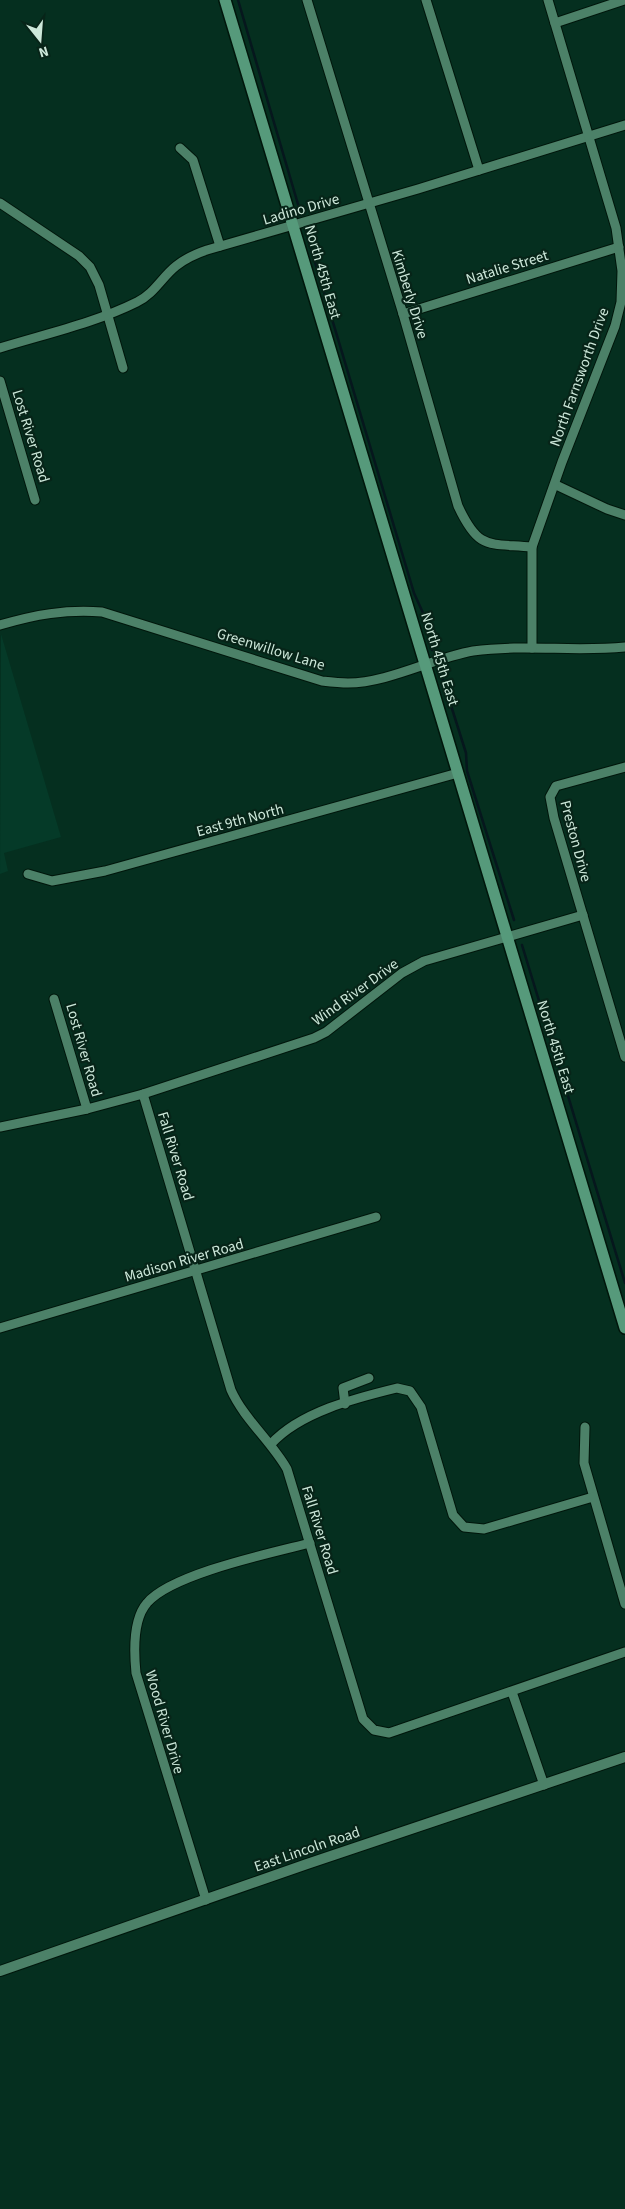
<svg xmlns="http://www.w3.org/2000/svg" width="625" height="2209" viewBox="0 0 625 2209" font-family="'Source Sans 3',sans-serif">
	<rect width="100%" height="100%" fill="#052f1f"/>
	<polygon fill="#053a28" points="1,634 61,837 4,853 8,871 0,874"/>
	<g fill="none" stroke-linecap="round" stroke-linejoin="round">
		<g stroke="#06171d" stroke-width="2.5">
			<polyline points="238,0 300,211"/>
			<polyline points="306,232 414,593 423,613 432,650"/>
			<polyline points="442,677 466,753 467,771 514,920"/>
			<polyline points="522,945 625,1283"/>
		</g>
		<g stroke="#00160b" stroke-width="11">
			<g id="minor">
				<path d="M307,0L403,314L458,506C479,551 488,543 532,547"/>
				<polyline points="426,0 479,170"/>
				<polyline points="555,23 624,0"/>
				<polyline points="180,148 193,160 220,246"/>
				<polyline points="0,203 79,256 90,267 99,285 123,368"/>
				<polyline points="403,314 619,247"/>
				<path d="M0,348C45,334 95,323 137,302C154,294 162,277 176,266C186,258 195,254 207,250L418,189L625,125"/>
				<polyline points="0,381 35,500"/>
				<polyline points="556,485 607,509 625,515"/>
				<path d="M0,625C34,615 66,609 102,612L322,681C331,682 340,683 348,683C388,683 433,658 473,651C524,644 574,652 625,647"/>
				<polyline points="532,648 532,547 562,462 615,326 621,302 622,271 616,228 548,0"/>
				<polyline points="625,767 556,786 550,797 554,818 625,1057"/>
				<polyline points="28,874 52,881 105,871 458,773"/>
				<polyline points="54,999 87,1109"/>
				<path d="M143,1094L231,1390C244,1419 271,1441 287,1469L363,1719L374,1730L389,1733L625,1652"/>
				<polyline points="0,1127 87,1109 143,1094 314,1038 326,1032 402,973 424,961 583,915"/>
				<polyline points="0,1328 376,1217"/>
				<polyline points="345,1404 343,1388 369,1378"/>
				<polyline points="585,1427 584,1463 625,1604"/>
				<path d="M271,1444C300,1412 356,1398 397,1388L410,1391L421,1407L453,1515L464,1527L484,1529L593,1497"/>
				<polyline points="512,1692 544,1785"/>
				<path d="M206,1900L136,1673C134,1653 133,1619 147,1603C171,1574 271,1553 310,1543"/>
			</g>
		</g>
		<g stroke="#00160b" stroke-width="12">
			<polyline id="tertiary" points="0,1971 307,1864 625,1757"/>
		</g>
		<g stroke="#00160b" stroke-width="14">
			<polyline id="secondary" points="225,0 625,1328"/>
		</g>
		<use href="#minor" stroke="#4c8168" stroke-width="9"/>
		<use href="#tertiary" stroke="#4c8168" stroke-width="10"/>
		<use href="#secondary" stroke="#569a7b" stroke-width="11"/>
	</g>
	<g text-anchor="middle" stroke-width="4.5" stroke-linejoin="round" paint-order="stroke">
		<g font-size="15" fill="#cce7d9" stroke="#072418">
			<text transform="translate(301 209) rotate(-16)" y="5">Ladino Drive</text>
			<text transform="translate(507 267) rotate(-17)" y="5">Natalie Street</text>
			<text transform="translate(323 272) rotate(74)" y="5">North 45th East</text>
			<text transform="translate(410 294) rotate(73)" y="5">Kimberly Drive</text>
			<text transform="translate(579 377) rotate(-70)" y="5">North Farnsworth Drive</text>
			<text transform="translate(31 436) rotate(73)" y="5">Lost River Road</text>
			<text transform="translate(271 649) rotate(17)" y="5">Greenwillow Lane</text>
			<text transform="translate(440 659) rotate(73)" y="5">North 45th East</text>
			<text transform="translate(240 820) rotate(-15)" y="5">East 9th North</text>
			<text transform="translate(576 841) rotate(75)" y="5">Preston Drive</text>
			<text transform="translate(355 992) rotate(-36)" y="5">Wind River Drive</text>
			<text transform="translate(556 1047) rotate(73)" y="5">North 45th East</text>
			<text transform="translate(84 1050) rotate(74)" y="5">Lost River Road</text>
			<text transform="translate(176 1156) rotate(73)" y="5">Fall River Road</text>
			<text transform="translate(184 1260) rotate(-16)" y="5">Madison River Road</text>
			<text transform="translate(320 1530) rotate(73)" y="5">Fall River Road</text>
			<text transform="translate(165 1722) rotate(74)" y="5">Wood River Drive</text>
			<text transform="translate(307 1849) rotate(-19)" y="5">East Lincoln Road</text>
		</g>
	</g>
	<g transform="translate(40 40) rotate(163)" stroke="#072418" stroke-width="4" paint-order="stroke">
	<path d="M0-4L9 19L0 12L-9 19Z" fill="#cce7d9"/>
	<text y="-8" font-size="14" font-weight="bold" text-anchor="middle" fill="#cce7d9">N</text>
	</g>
</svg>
